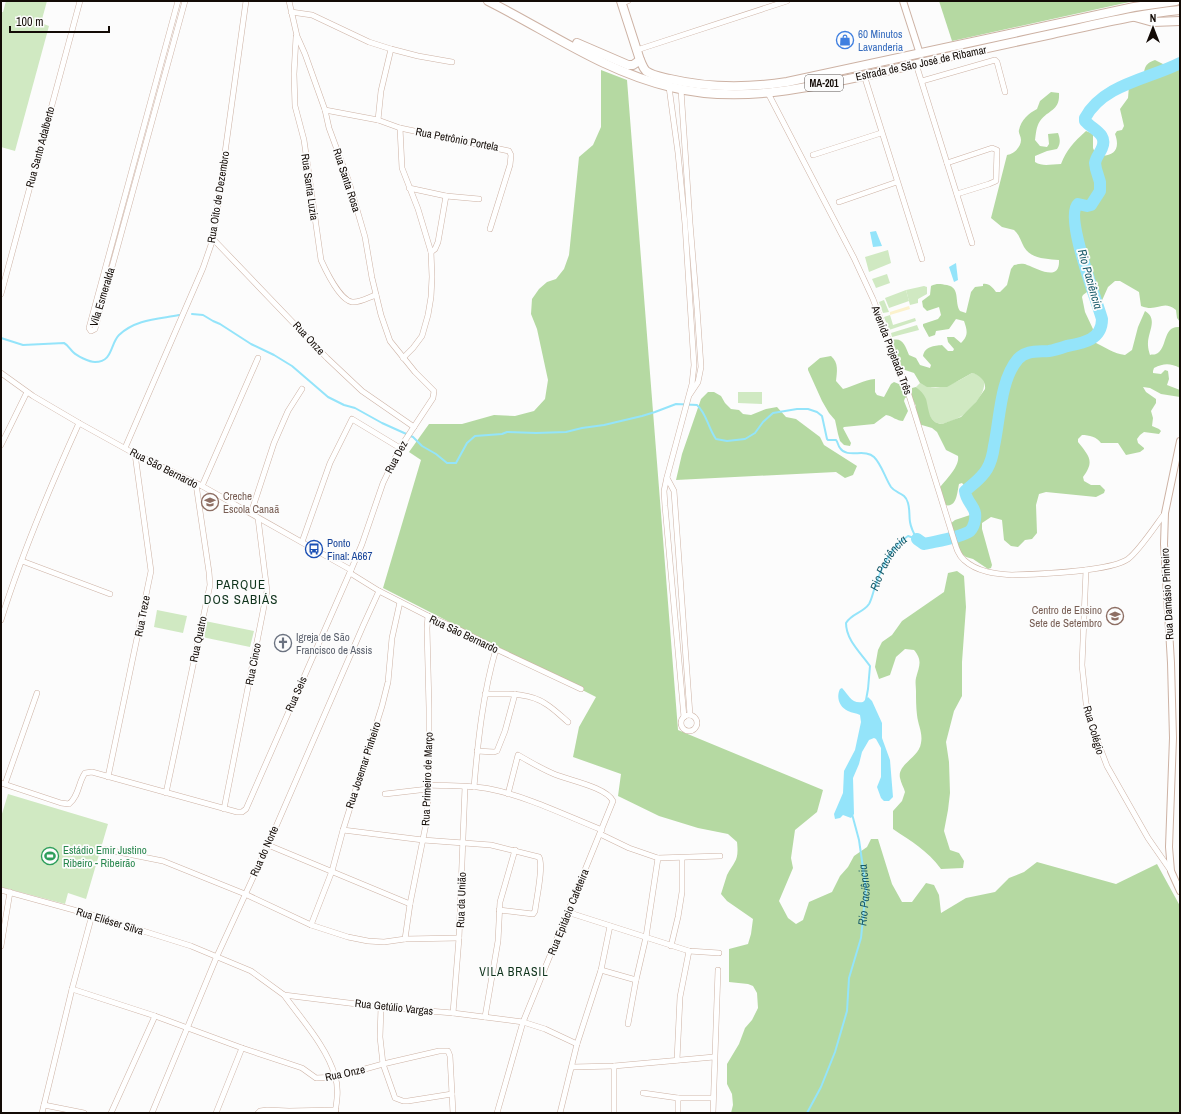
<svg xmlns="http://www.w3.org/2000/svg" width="1181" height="1114" viewBox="0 0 1181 1114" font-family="'Archivo Narrow',sans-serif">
	<rect width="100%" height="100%" fill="#fcfcfc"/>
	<g fill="#d0e9c2">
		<polygon points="6,1 47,1 41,23 49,26 15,151 1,147 1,12 3,12"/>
		<polygon points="888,250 891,263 869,272 865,257"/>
		<polygon points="887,274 890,283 876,288 872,279"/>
		<polygon points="924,286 927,287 927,294 918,299 918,303 910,305 906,290"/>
		<polygon points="906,290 909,301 889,308 885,298"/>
		<polygon points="884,300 889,312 883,313 879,302"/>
		<polygon points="890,315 893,325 915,318 916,321 889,330 884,317"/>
		<polygon points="917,325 919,330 892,337 891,333"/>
		<path d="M972,373C1000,378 973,410 960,417C955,420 948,422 942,424C924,423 928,396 916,387L920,383C939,394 956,382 972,373Z"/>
		<polygon points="738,392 762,392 762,404 738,403"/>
		<polygon points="157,610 187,616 183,633 154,627"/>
		<polygon points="205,621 254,631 250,647 202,637"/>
		<polygon points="8,794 108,824 86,899 68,893 65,904 1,887 1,817"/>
	</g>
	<g fill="#b5d9a2">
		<polygon points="939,1 1134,1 952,41"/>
		<path d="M1155,60L1165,65L1169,72L1180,69V322L1177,318L1176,310C1162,299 1158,313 1141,306L1139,292L1120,281H1115L1108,287L1100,305L1087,292L1083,295L1082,297L1085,312L1093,329L1092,337L1094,342C1105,347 1114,354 1125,355L1132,350L1138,327L1145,311C1159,319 1147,333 1148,345C1148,348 1149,352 1150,355C1152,354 1154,355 1156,354C1168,349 1162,325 1180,327V368C1170,363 1164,363 1154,368L1153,371V373L1161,374L1165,370L1168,371L1169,379L1167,385L1180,390V397L1161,394L1150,388L1143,387L1146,392L1156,399V403L1151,411L1153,418L1152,426L1159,429L1161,431L1159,434L1144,432L1140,435L1137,439L1138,443L1144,448V449L1140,452L1126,455L1118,443H1101C1097,437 1089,435 1082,435L1078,439V442C1089,456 1095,461 1083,477L1084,481L1091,485H1100L1105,490L1104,493L1096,497L1046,492L1039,494L1036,505L1037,533L1032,539L1025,540L1018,547L1011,546L1004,540L1002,520L991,517L982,523V529L992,565L991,568L988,569L973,559L966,557L957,550L950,524L955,520L970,515C974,506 968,489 962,483L959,484C957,493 957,508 945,505L939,489C945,480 960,467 958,456L946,450L937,432L932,428L915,423L913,414L916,406L912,398V388L916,387C920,390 924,394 926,399C929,409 928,423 942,424L961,417L976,402L985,389C986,381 980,375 972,373L947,387H927L920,383L914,373L905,370L899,366L890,341C902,336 905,345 909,355L916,358L920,365L930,368L931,365L923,356C925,346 934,346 942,345L948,351H953L954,349L948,342L947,337H954L961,343C969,335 967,330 964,321L956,319L949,329L936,331L935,335L929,337L923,326V324L938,319L941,315L939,307L927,311L923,307L922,301L930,295L931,286C937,283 940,284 947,285C961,288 954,302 960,311L966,313L971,292L975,287L983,286V284C989,283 993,288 996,292H1000L1007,285L1011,269L1014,265C1018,264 1023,263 1027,265C1037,268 1060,283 1059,260C1047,259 1031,259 1024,247C1021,241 1019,234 1014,230L1002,227L991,218L1007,155C1014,154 1021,147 1021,140C1021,136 1018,133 1019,130C1021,120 1029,113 1037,109L1040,101L1051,92L1059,93C1060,111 1049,109 1040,121C1036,127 1036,134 1035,140L1040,146L1047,147L1049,144L1048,134L1058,133C1060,138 1061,144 1057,149L1047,151L1035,156V162C1043,167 1051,164 1061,164C1067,149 1073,143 1086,131L1093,134V148L1096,155C1113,158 1121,150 1115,134L1117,131L1122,130L1124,126L1120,109L1128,98L1129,86L1134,81L1143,78C1145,68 1144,64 1155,60Z"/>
		<path d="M601,70L627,80L678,730L823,790L817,812L795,830L791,858L793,868L779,901L788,918L796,924L803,920L809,902L832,892L840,876L848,867L854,856L867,847L871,839H878L892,884L902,902H912L926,883L934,885L939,895L941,913L966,898L995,892L1009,878L1024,872L1037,862L1116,884L1157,864L1180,906V1113H731L733,1105L732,1094L727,1084V1064L739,1044L745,1028L752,1020L758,1008L757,993L753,986L748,984L729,982V949L748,944L751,934L753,919L727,901L721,894C723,888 725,881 727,875C735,860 739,861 737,842L728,834L698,828L659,816L618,796L621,774L573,757L579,727L596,697L383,588L421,460L409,452L429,424H462L494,415L515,416L534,411L545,399L548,380L537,329L531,314L532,299L539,289L547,282L556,279L564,269L569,255L579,157L593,145L601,127Z"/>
		<path d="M831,356C839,363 837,372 836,381L843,389C854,386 864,380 875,379V392L877,395L884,397L891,384L894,382L909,388V396L905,398L904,401L908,411L903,421C897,421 892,416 886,415L874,424L844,427L843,428L851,443L850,446L844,445L840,441L838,434L835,420L829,413L822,401L808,370V368L820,358Z"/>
		<polygon points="708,392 714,392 721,396 725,403 731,409 739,410 743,414 751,415 766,409 777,407 786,417 796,419 820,437 824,445 857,466 853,475 845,478 836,472 676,480 682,454 701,399"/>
		<path d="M957,571L964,576L966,607L962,662V696L954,711L946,742L949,762L950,793L948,810L944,831L950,850L959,853L964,861L963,868L941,869C927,850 912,842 893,829V811L902,801L905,792C904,788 901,783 900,778C897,764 919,758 921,743C923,733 918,725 917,715C916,707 916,699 916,691C916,687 915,682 916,678C919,666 923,661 914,650L905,649L896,657L890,675L879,679L875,667L878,650L882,642L892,635L902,621L944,592L948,573Z"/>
	</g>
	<polygon fill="#fcf2cd" points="909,306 910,309 890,315 890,312"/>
	<g fill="#94e4fa">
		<polygon points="876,231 882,246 873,247 870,232"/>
		<polygon points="956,263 958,280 954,282 949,267"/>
		<path d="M842,688C849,695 851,704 863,702L868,697L872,701L882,723V738L890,760L893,797L889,801H884L881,798L877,787L881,777V748L876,739L874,738L869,740L862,752L859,764L853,778L854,814L851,818L843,815L840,818L835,819L834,814L843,793L844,771L855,750L861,722L860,715C856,713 852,713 848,711C839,707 836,697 840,689Z"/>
	</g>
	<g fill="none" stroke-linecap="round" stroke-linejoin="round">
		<g stroke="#94e4fa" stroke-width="2">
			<path d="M192,314L203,315L213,321L220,324L251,344L274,355L292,366L328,397L344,405L355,408L382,423L413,437L422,446L436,454L447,463H456L467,443L475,436L502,434L507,432L536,433L566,432L582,428L604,425L642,416L655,412L676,404L697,405C707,414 708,428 716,439L727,441L745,439L755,433L763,422L773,413L797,409H808L817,412L822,416L827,439L828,440H836C838,442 838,446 840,448C847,459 865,448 874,457C882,465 885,478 891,487C896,494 905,492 908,503C910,510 909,516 910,522C911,528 914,534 917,539"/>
			<path d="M1,338L23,345L64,343C68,345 70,349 73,352C77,356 89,362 95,362C113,362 110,344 119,335C136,319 159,319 179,315"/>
			<path id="s1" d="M866,700L868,689L870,666C861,653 846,640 846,623C852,613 863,613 869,604C872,599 873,592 875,587C881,568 891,547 908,536L917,539"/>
			<path id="s2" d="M807,1113L821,1087L835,1052L847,1011L849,978L861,938L866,889L859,840L852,814"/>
		</g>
		<path stroke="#94e4fa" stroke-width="12" d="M917,539L924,544C937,541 960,538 970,531C974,527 976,519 975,513C974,506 966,501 965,491C973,484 982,478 987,469C991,462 993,454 994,446C1000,419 1000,380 1018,359C1026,350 1038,352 1049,351C1055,350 1061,348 1067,346C1083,343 1102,340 1102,319C1097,301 1064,216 1078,204L1087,206L1091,205L1100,191V182L1096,169L1095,163C1096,157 1100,153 1102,148C1108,134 1093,130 1085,121V118C1103,84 1149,79 1180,63"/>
		<g stroke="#cdb2a4" stroke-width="6">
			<g id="minor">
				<polyline points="178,1 89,328 91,331 95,329 185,1"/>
				<polyline points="622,3 628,1"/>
				<polyline points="291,12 312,15 369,42 391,49 418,56 452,62"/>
				<path d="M296,37L294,74L295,106L304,140L321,260C326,271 340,300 352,302C360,303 369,297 376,295"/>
				<polyline points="637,50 787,1"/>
				<polyline points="916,64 972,243"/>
				<polyline points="864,75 922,259"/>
				<polyline points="922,81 995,60 997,62 1005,92"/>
				<polyline points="669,87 678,153 685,224 694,365 692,384 667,477 664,491 665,506 684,717"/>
				<polyline points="681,90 690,223 697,308 701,367 698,382 690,394"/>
				<path d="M768,93L854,258L873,299L908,392L954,540C956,547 958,555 964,560C977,572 996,574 1012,575C1038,574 1109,572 1128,559C1139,551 1156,525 1165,513"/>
				<polyline points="325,110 378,120 400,128 509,151 511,155 510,165 490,229"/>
				<polyline points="378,120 381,91 391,49"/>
				<polyline points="400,128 402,168 418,209 431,252 432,277 431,297 428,315 422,336 413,348 403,358"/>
				<polyline points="813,155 881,133"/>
				<polyline points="947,163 992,148 997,150 996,181 989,184 957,194"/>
				<polyline points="409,188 446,196 479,199"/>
				<polyline points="839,202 897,182"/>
				<polyline points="213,239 327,358 362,391 414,427"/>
				<polyline points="431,252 435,249 438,242 446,196"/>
				<polyline points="1,294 80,1"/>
				<polyline points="1,373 33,396 79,423 135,454 202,486 351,570"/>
				<polyline points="1,445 27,392"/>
				<polyline points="125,448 203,268 213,239 246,1"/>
				<polyline points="667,478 674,491 690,715"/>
				<polyline points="202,486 258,358"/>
				<polyline points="251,513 274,443 288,411 302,389"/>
				<polyline points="302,542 330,463 352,419 400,448"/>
				<polyline points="22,561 110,594"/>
				<polyline points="1086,570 1082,665 1086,703 1093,729 1107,766 1148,838 1171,871"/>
				<polyline points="350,573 379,591 428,616 456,628 496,649 581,689"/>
				<path d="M1,620C22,553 50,487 79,423"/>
				<path d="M485,694C505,694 529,692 546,704C554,709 561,716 568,722"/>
				<circle cx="689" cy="723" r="8"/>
				<polyline points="477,751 494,752 497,751 505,731 515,694"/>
				<polyline points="108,777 151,571 135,454"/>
				<path d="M1,783L61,803L69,804C79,796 78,783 85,773L92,772L237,812H242L246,809L351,570L362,544L383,483L400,448L433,398L434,391L415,372L390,341L381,315L372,278L365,237L349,182L329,128L325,110L305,54L297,36L289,1"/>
				<polyline points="5,784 37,693"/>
				<path d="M429,785C449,786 470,785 490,789C526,796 567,816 602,830"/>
				<path d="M474,787C478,740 483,693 496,649"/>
				<polyline points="166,793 210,585 209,572 196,484"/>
				<polyline points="385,794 428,789"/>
				<polyline points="224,809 267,591 258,518"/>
				<path d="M343,830L423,840L491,845L539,857C544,866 536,900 535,911L533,914L499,910"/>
				<polyline points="600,834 629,848 658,858 720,856"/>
				<polyline points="268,845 410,904"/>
				<polyline points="103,849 163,861 245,894 311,925 348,937 368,941 384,942 405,939 459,938"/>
				<polyline points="1,890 92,915 191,946 251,971 284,995 381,1007 453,1013 523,1022 545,1029 577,1044"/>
				<polyline points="567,912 689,951 719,953"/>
				<polyline points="311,925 332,871 343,830 382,706 388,682 392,638 400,602"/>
				<polyline points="405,939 410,904 426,824 429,785 429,708 427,628 428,616"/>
				<polyline points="1,946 10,892"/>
				<polyline points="671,946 678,917 682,892 682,858"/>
				<polyline points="601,970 636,980"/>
				<polyline points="72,989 155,1016 242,1048 302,1068 316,1078 336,1077 383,1064 439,1051 448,1051 450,1056 453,1113"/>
				<path d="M284,995C302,1020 327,1047 335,1076C339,1088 337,1101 335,1113"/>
				<polyline points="381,1007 380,1037 383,1064 395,1098 403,1101 408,1101 452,1094"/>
				<polyline points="453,1013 459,938 465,787"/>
				<polyline points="485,1017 498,941 500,902 515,850"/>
				<polyline points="628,1024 636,980 646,937 658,858"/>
				<polyline points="677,1060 680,997 689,951"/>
				<polyline points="614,1066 614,1113"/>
				<polyline points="572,1067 614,1066 714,1057"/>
				<polyline points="643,1093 678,1098 712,1098"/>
				<polyline points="44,1105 84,1113"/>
				<polyline points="42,1113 72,989 92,915"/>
				<polyline points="111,1113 155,1016"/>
				<polyline points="152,1113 217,956 268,845 363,626 379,591"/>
				<polyline points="216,1113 242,1048"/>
				<polyline points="258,1113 260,1111 267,1110 289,1111 336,1110"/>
				<path d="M497,1113L523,1022L613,801C606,787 568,780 554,774C542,769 530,762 518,755L508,794"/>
				<polyline points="560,1113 577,1044 601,970 610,926"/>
				<polyline points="678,1113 678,1098"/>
				<polyline points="713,1113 718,970"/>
			</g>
		</g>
		<g stroke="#cdb2a4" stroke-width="8">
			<g id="tertiary">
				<polyline points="903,1 920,54"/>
				<polyline points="1180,441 1165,513 1164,544 1171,663 1173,738 1169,847 1171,871 1180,891"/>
			</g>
		</g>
		<g stroke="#cdb2a4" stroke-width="10">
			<g id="primary">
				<path d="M488,1C548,31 605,72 671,87C743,105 815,86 886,71C941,58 996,46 1052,34C1094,25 1137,14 1180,10"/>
				<path d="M621,1L640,60C642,64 643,68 646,71C653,76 662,77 670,79C708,88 748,88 787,82L1134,7L1176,1"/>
				<polyline points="1135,17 1153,22 1180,21"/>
				<polyline points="577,43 628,65 633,65 640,60"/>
			</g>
		</g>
		<use href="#minor" stroke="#fff" stroke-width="5"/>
		<use href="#tertiary" stroke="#fff" stroke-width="6"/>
		<use href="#primary" stroke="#fff" stroke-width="8"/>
	</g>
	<defs>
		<g id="shop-ring" transform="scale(0.9)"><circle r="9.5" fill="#fcfcfc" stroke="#3f7fe0" stroke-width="1.5"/><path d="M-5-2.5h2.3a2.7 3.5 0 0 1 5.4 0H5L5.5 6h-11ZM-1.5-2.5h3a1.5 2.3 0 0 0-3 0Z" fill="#3f7fe0"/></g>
		<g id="school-ring" transform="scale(0.9)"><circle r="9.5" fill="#fcfcfc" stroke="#8d6e63" stroke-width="1.5"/><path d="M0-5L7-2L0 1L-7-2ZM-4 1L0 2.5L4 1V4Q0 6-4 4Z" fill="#8d6e63"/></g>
		<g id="bus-ring" transform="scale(0.9)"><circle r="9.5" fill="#fcfcfc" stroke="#1a4fb4" stroke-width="1.5"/><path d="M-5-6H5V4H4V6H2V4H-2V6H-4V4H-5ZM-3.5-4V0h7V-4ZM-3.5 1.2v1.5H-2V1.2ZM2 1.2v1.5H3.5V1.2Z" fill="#1a4fb4"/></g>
		<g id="church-ring" transform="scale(0.9)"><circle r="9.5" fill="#fcfcfc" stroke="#6b7280" stroke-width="1.5"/><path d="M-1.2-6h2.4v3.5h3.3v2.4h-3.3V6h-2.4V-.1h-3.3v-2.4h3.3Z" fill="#6b7280"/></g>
		<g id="stadium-ring" transform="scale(0.9)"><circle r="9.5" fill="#fcfcfc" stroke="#2e9e5b" stroke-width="1.5"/><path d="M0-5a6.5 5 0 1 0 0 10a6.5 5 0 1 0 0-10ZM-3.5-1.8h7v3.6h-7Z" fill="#2e9e5b"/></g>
	</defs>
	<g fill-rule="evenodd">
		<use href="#shop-ring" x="845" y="40"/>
		<use href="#school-ring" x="210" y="502"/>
		<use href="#bus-ring" x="314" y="549"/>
		<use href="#school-ring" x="1115" y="616"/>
		<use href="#church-ring" x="283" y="643"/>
		<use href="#stadium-ring" x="50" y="856"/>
	</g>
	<g text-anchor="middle" stroke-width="3.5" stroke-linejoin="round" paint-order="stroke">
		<rect fill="#fcfcfc" stroke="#595350" stroke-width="1" x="805" y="75" width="38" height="16" rx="3"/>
		<g font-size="10" font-weight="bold" fill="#130b06">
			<text x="824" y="87">MA-201</text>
		</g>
		<g font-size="11" fill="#366cbe" stroke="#fcfcfc" text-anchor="start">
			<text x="858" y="38">60 Minutos<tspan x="858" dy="13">Lavanderia</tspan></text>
		</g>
		<g font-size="11" fill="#130b06" stroke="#fcfcfc">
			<text transform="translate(921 63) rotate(-12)" y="4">Estrada de São José de Ribamar</text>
			<text transform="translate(457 139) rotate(11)" y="4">Rua Petrônio Portela</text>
			<text transform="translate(40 147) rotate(-75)" y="4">Rua Santo Adalberto</text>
			<text transform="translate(347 180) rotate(72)" y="4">Rua Santa Rosa</text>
			<text transform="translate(310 187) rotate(82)" y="4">Rua Santa Luzia</text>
			<text transform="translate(218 197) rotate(-81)" y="4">Rua Oito de Dezembro</text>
			<text transform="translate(102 297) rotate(-73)" y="4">Vila Esmeralda</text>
			<text transform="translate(309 338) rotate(47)" y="4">Rua Onze</text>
			<text transform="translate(892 350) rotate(69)" y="4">Avenida Projetada Três</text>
			<text transform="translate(396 457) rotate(-62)" y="4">Rua Dez</text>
			<text transform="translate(164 468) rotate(27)" y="4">Rua São Bernardo</text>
			<text transform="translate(1167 594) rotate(-93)" y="4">Rua Damásio Pinheiro</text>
			<text transform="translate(142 616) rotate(-79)" y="4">Rua Treze</text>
			<text transform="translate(464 634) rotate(25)" y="4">Rua São Bernardo</text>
			<text transform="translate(198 639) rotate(-78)" y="4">Rua Quatro</text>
			<text transform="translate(253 664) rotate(-79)" y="4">Rua Cinco</text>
			<text transform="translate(296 694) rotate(-66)" y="4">Rua Seis</text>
			<text transform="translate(1094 730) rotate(74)" y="4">Rua Colégio</text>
			<text transform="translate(363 765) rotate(-72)" y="4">Rua Josemar Pinheiro</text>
			<text transform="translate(427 779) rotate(-88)" y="4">Rua Primeiro de Março</text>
			<text transform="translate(264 851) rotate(-66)" y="4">Rua do Norte</text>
			<text transform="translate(461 900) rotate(-88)" y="4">Rua da União</text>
			<text transform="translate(568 912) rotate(-68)" y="4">Rua Epitácio Cafeteira</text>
			<text transform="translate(110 921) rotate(17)" y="4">Rua Eliéser Silva</text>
			<text transform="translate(394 1007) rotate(6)" y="4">Rua Getúlio Vargas</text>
			<text transform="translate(345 1073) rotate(-12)" y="4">Rua Onze</text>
		</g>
		<g font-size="11" fill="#785e54" stroke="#fcfcfc" text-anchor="start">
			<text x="223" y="500">Creche<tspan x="223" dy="13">Escola Canaã</tspan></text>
			<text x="1102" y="614" text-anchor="end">Centro de Ensino<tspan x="1102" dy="13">Sete de Setembro</tspan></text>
		</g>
		<g font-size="11" fill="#164399" stroke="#fcfcfc" text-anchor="start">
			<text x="327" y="547">Ponto<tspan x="327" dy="13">Final: A667</tspan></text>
		</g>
		<g font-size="11" fill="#5b616d" stroke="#fcfcfc" text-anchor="start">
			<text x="296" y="641">Igreja de São<tspan x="296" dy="13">Francisco de Assis</tspan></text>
		</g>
		<g font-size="11" fill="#27864d" stroke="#fcfcfc" text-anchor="start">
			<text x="63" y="854">Estádio Emir Justino<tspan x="63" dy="13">Ribeiro - Ribeirão</tspan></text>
		</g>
		<g font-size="12" font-style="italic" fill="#195b6a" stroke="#fcfcfc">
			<text transform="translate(1090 279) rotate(74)" y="4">Rio Paciência</text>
			<text dy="4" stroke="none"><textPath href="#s1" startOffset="160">Rio Paciência</textPath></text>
			<text dy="4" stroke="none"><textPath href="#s2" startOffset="228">Rio Paciência</textPath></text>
		</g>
		<g font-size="12" letter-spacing="1" fill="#0f331c" stroke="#fcfcfc">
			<text x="514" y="976">VILA BRASIL</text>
		</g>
		<g font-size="13" letter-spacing="1" fill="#0f331c" stroke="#fcfcfc">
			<text x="241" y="589">PARQUE<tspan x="241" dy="15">DOS SABIÁS</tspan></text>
		</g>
	</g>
	<rect width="1181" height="1114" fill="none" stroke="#130b06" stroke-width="4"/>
	<g transform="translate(1153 28)" stroke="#fcfcfc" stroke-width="3" paint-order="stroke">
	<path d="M0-3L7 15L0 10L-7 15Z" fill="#130b06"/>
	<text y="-6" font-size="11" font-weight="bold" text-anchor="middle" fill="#130b06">N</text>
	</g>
	<path d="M10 26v6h99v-6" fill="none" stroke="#130b06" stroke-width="2"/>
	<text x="16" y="26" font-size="12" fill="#130b06" stroke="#fcfcfc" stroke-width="3" paint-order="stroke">100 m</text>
</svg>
